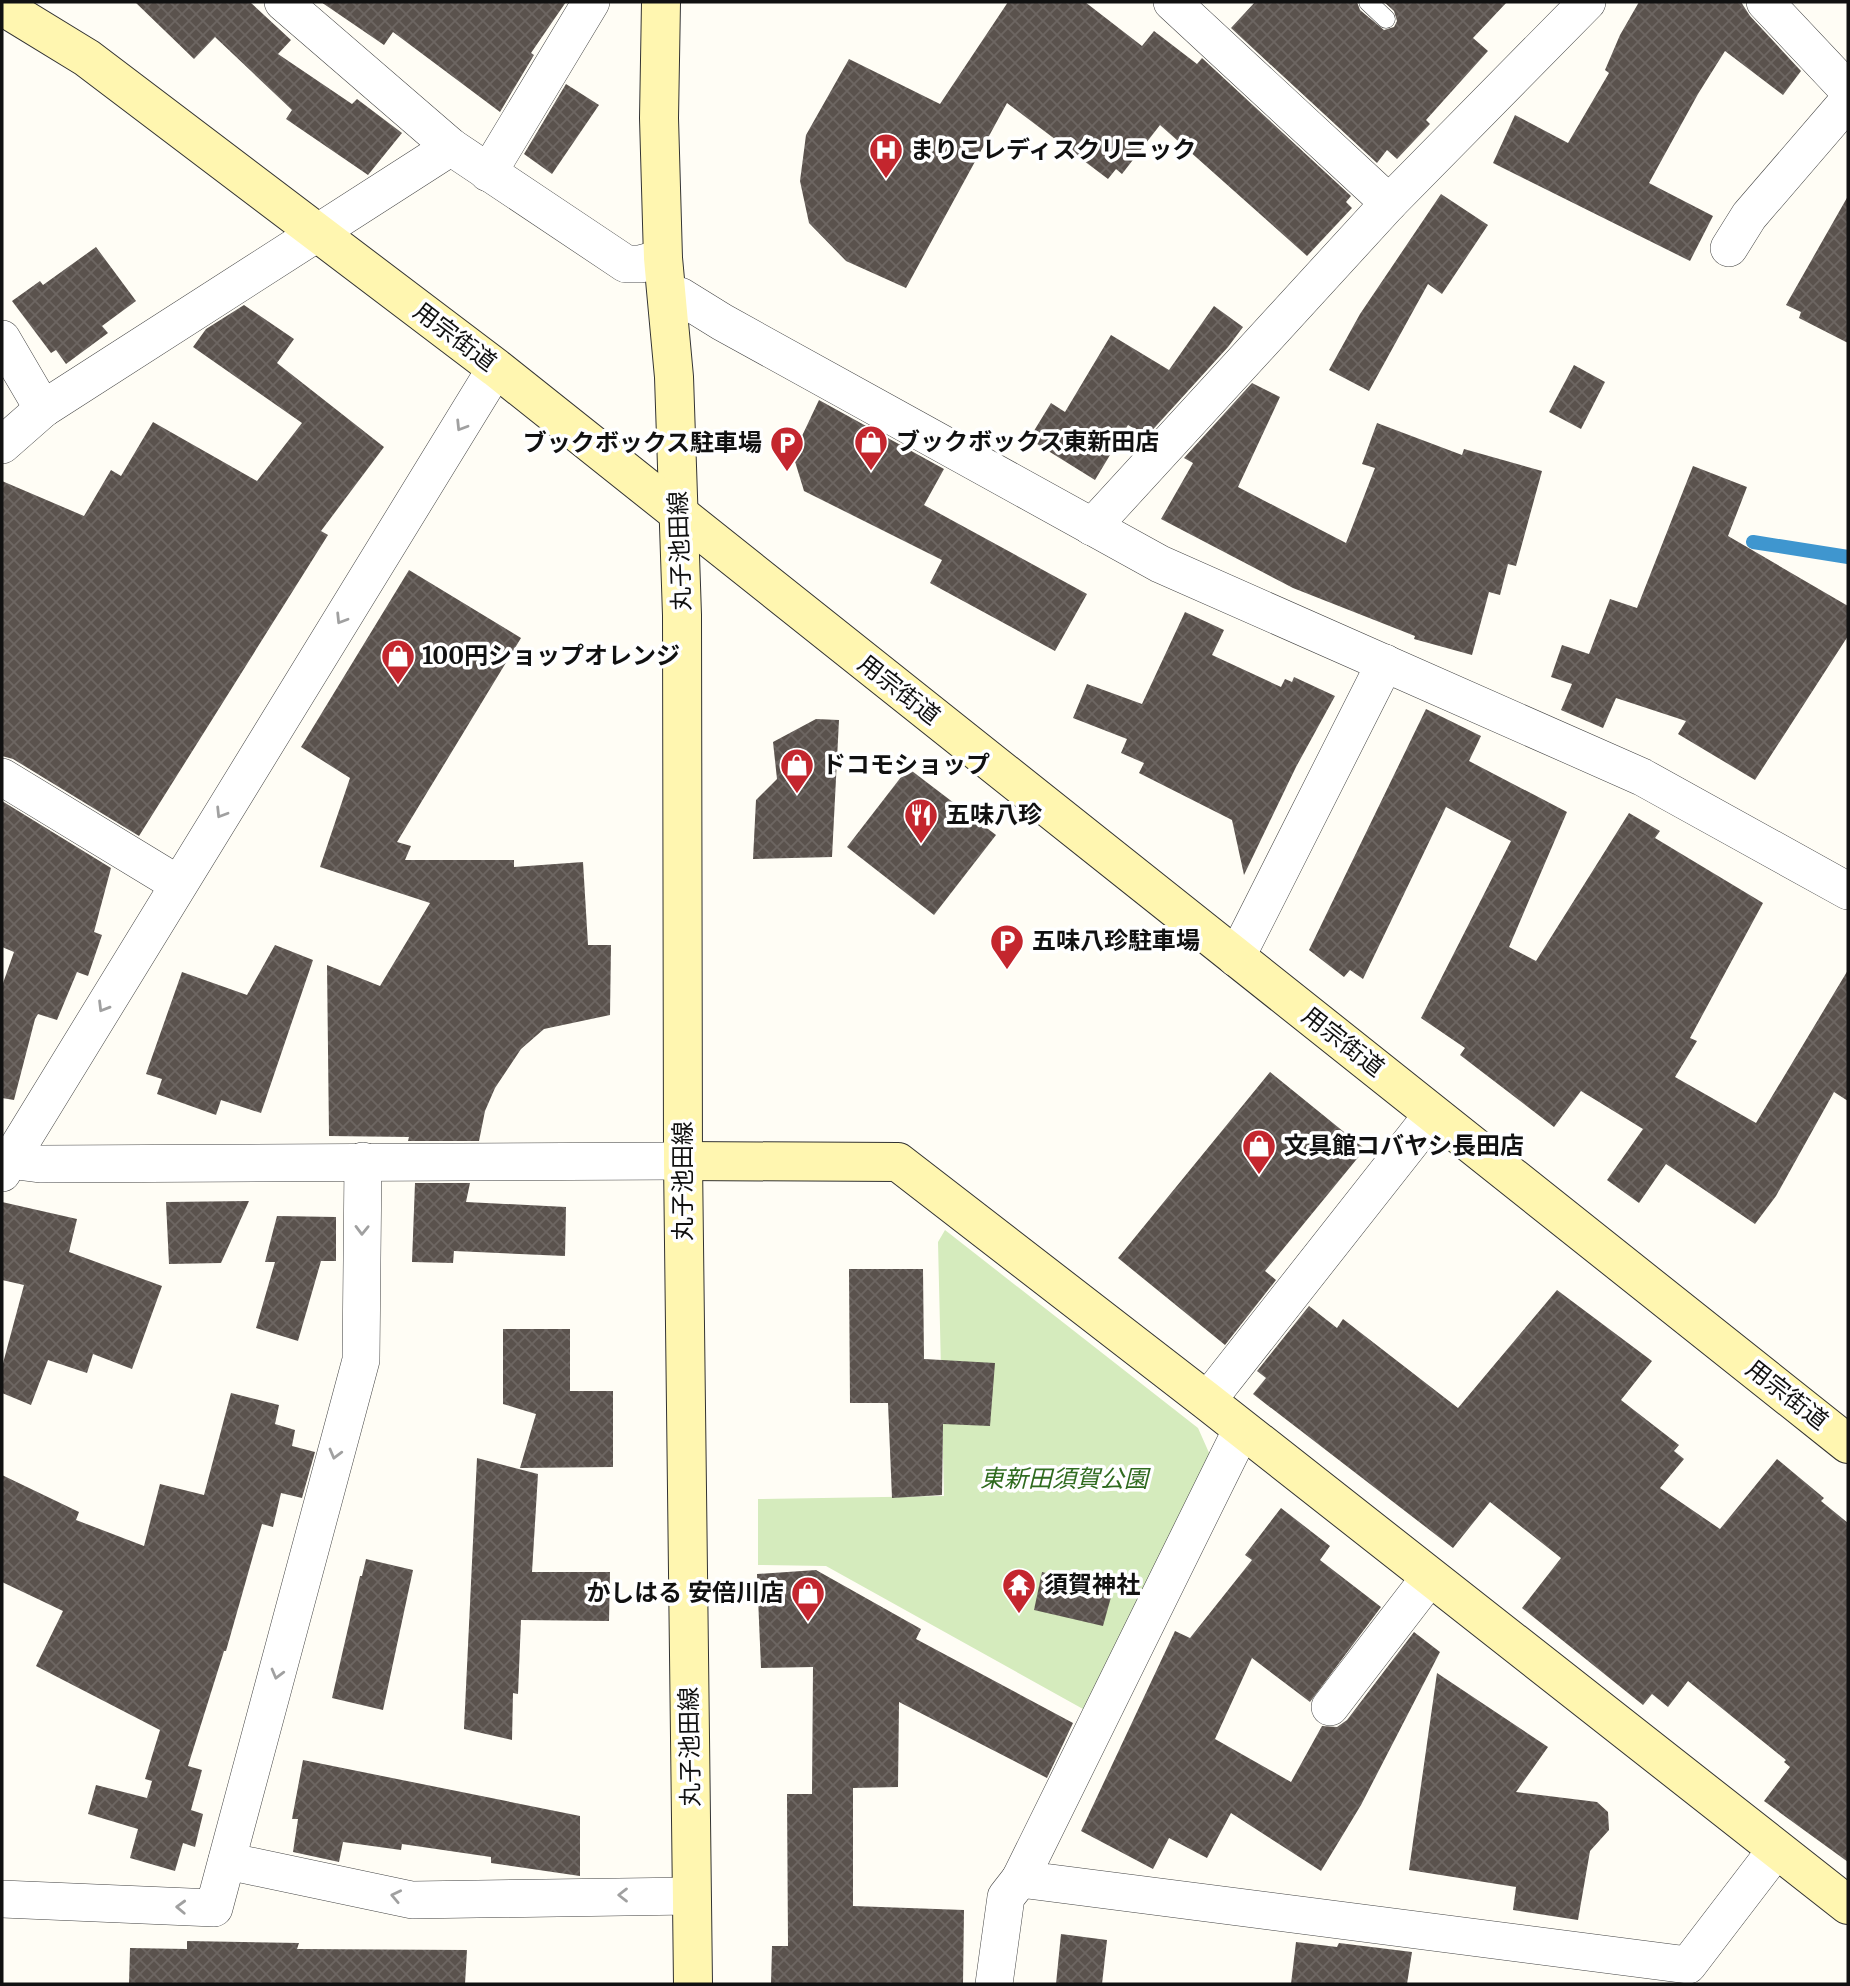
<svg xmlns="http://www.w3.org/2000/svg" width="1850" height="1986" viewBox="0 0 1850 1986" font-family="Merriweather,'Noto Sans JP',serif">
	<defs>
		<pattern id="building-cross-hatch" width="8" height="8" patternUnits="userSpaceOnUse" patternTransform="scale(1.75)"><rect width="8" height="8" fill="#5a524d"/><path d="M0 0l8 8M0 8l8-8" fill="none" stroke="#6d6662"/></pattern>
	</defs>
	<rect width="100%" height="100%" fill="#fffdf5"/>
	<polygon fill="#d5ebbd" points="945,1230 1198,1428 1210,1455 1083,1709 826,1566 758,1565 758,1499 944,1496 938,1242"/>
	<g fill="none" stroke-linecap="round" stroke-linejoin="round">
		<polyline stroke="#3f96cf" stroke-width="14" points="1753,542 1848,557"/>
	</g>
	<g fill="url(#building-cross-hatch)">
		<polygon points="135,2 250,2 291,40 278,54 352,104 357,99 402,133 368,175 286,119 292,110 215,37 194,59"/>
		<polygon points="321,2 566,2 531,53 534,55 500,112 393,32 384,45"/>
		<polygon points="1008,2 1085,2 1142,46 1154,31 1197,64 1202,58 1351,196 1346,202 1352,208 1307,256 1160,125 1122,174 1116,169 1108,179 1007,103 906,288 846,261 809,223 800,181 806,135 849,59 940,104"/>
		<polygon points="1255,2 1357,2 1360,10 1384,30 1394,27 1397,21 1394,11 1384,2 1507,2 1473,38 1488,51 1426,120 1430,124 1397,159 1387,150 1377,163 1231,28"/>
		<polygon points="1639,2 1741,2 1750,16 1801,71 1783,95 1725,51 1698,94 1649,183 1713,216 1690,261 1493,163 1515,115 1568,143 1609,73 1605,70 1620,35"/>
		<polygon points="566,84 599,105 552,174 524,154"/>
		<polygon points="1441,194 1488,225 1442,294 1428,284 1369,391 1329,370 1360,314"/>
		<polygon points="1848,196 1848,343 1799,318 1801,312 1786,305"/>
		<polygon points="96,247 136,301 102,326 108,333 66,364 56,350 51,353 12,301 40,281 43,285"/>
		<polygon points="244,305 294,339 277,363 384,447 321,531 328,535 139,836 13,759 2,756 2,481 84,516 111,470 121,476 153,422 257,481 302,423 193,347 206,329"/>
		<polygon points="1214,306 1243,327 1228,347 1147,436 1128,425 1095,480 1029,439 1051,403 1065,412 1111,335 1169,370"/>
		<polygon points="1574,365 1605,382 1581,429 1549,412"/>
		<polygon points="1252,383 1280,397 1238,487 1346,543 1375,468 1362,464 1377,423 1462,455 1464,449 1542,471 1516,566 1508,564 1500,595 1489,592 1472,655 1414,639 1415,636 1293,588 1161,519 1193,463 1184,458"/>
		<polygon points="819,400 944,469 924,505 1087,594 1055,651 930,583 942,560 804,491 793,455"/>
		<polygon points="1693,466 1747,487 1728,536 1848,606 1848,636 1755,780 1678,734 1686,721 1616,698 1603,728 1561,710 1572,684 1551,677 1562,645 1589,654 1610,599 1637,608"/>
		<polygon points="409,570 521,638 397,842 411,846 405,860 514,860 514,867 583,862 588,945 611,945 610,1015 544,1029 521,1049 495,1088 485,1111 479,1141 408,1141 409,1137 329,1136 327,965 380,986 430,903 320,867 350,778 301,747"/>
		<polygon points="1185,612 1224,630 1212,655 1281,687 1285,679 1292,682 1294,677 1335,696 1296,767 1244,875 1232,820 1139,773 1144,763 1121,753 1127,739 1073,718 1087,684 1142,704"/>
		<polygon points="1426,709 1481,736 1469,761 1567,812 1509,947 1536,961 1629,813 1660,831 1655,838 1763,903 1690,1038 1697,1041 1675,1077 1756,1123 1848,970 1848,1101 1834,1092 1776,1196 1755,1224 1666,1164 1639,1203 1607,1180 1643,1129 1581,1091 1554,1127 1460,1055 1465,1048 1421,1018 1511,841 1446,807 1363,979 1350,970 1344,977 1309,950"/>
		<polygon points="816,719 839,720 832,857 753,859 756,800 777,779 773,742"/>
		<polygon points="908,768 996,835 934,915 847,847"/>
		<polygon points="2,801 111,868 94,932 102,935 88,976 77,972 57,1020 38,1014 35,1019 14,1100 2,1098 2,986 14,952 2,947"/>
		<polygon points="275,945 313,960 261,1113 221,1100 216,1115 157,1094 162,1079 146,1074 182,972 247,995"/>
		<polygon points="1270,1072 1365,1149 1265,1271 1276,1280 1225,1345 1118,1258"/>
		<polygon points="415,1183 470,1183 466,1202 566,1207 565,1256 454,1251 453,1263 412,1262"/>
		<polygon points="249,1201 221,1263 169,1264 166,1202"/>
		<polygon points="2,1202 77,1219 69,1252 162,1286 132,1369 93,1354 87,1373 48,1360 31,1405 2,1393 2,1367 24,1285 2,1280"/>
		<polygon points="277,1216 336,1217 336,1261 321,1261 298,1341 256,1328 275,1262 265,1262"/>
		<polygon points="849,1269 923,1269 924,1359 995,1363 990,1426 943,1424 942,1495 892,1498 888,1403 850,1403"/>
		<polygon points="1557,1290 1652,1361 1621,1400 1679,1445 1674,1451 1684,1459 1660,1488 1720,1529 1777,1459 1824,1498 1821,1501 1848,1523 1848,1862 1764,1801 1790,1767 1784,1762 1786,1760 1688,1681 1668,1707 1652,1694 1643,1705 1522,1608 1561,1558 1490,1502 1453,1548 1253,1394 1266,1378 1257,1371 1309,1306 1337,1328 1343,1319 1458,1408"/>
		<polygon points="503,1329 570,1329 570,1391 613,1391 613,1467 520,1468 536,1414 503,1404"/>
		<polygon points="231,1393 279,1405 275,1424 295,1430 292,1446 315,1452 302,1498 281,1493 273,1527 262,1524 226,1651 224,1651 188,1766 202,1770 191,1810 203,1814 195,1847 183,1843 175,1871 130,1858 138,1829 88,1814 96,1785 147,1798 152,1781 145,1779 160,1730 36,1666 63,1611 2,1582 2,1475 79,1512 76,1520 144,1546 160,1484 204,1495"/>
		<polygon points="477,1458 538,1474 532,1572 610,1572 609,1621 521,1620 518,1694 513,1693 512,1740 464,1729"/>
		<polygon points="1281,1508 1330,1546 1320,1560 1381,1607 1310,1702 1252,1658 1215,1739 1291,1782 1322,1726 1337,1727 1347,1720 1414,1632 1440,1652 1361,1805 1321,1871 1231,1813 1207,1858 1169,1838 1153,1869 1081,1831 1175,1631 1190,1638 1252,1560 1245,1555"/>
		<polygon points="366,1559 413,1570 383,1710 332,1698 360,1576 362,1576"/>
		<polygon points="816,1570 921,1629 916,1639 1073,1723 1047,1778 899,1702 898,1787 853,1788 853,1906 964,1910 963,1984 771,1984 772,1946 788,1946 787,1794 812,1794 813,1667 761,1668 757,1574"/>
		<polygon points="1042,1572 1113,1590 1103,1626 1034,1610"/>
		<polygon points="1437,1673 1548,1747 1516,1792 1597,1802 1608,1812 1609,1830 1590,1851 1578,1920 1513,1910 1516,1887 1409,1870"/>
		<polygon points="303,1760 580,1816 580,1876 491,1863 491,1857 402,1844 401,1850 343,1842 339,1862 293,1852 298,1819 292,1819"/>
		<polygon points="1061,1934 1107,1940 1102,1984 1056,1984"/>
		<polygon points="187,1941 299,1943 297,1949 467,1950 465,1984 129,1984 130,1948 187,1949"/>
		<polygon points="1296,1942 1337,1947 1339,1943 1412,1952 1407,1984 1291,1984"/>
	</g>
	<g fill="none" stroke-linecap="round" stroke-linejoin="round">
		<g stroke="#444" stroke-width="19">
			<polyline id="lane" points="1368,2 1386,19"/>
		</g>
		<g stroke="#444" stroke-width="38">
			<g id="street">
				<polyline points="283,2 451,147 626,264 640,264 663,258"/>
				<polyline points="1172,2 1389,203"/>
				<polyline points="1765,2 1848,90"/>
				<polyline points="488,173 591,2"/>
				<polyline points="1729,248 1749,216 1848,101"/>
				<polyline points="680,296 722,322 1160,564 1642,777 1848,891"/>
				<polyline points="2,339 43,409"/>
				<polyline points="2,445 43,409 451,147"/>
				<polyline points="1092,527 1389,203 1587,2"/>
				<polyline points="2,777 178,884"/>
				<polyline points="1236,958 1385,663"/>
				<polyline points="9,1160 40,1164 683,1161"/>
				<polyline points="2,1173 496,368"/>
				<polyline points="1207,1401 1433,1114"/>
				<polyline points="1242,1429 1020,1879 1688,1965 1776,1850"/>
				<polyline points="1330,1707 1430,1577"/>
				<polyline points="227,1861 412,1900 691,1896"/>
				<polyline points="2,1899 214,1908 361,1360 363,1161"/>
				<polyline points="994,1984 1006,1897 1020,1879"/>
			</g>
		</g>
		<g stroke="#333" stroke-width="40">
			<g id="secondary">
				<polyline points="661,2 659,118 663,258 674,377 682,615 683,1161 693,1984"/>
				<polyline points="2,6 87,58 496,368 1848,1444"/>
				<polyline points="683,1161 898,1162 1207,1401 1848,1905"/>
			</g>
		</g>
		<use href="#lane" stroke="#fff" stroke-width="18"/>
		<use href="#street" stroke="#fff" stroke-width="37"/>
		<use href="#secondary" stroke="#fff6b0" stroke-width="38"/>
	</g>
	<defs><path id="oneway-chevron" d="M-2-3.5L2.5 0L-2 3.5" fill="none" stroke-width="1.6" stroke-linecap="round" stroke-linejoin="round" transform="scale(1.75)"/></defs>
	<g stroke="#a0a0a0">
		<use href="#oneway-chevron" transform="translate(461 426) rotate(122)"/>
		<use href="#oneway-chevron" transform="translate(341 619) rotate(122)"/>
		<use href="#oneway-chevron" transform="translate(221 813) rotate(122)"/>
		<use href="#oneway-chevron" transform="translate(103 1007) rotate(121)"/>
		<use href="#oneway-chevron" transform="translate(362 1230) rotate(91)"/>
		<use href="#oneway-chevron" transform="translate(335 1454) rotate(105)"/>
		<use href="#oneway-chevron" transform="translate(277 1674) rotate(105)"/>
		<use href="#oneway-chevron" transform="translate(623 1895) rotate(180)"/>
		<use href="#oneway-chevron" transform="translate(396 1896) rotate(-168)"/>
		<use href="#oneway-chevron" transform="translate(181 1907) rotate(-178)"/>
	</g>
	<defs>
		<g id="hospital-pin" transform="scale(1.75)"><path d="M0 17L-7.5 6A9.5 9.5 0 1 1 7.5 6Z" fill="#c4262e" stroke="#fff"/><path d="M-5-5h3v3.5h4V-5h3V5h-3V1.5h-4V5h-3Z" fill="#fff"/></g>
		<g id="shop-pin" transform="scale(1.75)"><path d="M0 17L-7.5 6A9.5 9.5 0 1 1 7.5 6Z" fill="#c4262e" stroke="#fff"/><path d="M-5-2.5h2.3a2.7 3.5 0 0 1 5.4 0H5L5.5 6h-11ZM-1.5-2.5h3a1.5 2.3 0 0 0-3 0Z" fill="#fff"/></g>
		<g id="parking-pin" transform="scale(1.75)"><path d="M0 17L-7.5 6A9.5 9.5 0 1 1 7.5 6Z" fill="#c4262e" stroke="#fff"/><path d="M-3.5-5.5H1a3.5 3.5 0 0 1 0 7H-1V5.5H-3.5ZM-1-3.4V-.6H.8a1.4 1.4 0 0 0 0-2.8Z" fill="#fff"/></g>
		<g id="restaurant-pin" transform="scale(1.75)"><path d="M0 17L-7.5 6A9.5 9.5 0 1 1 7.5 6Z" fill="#c4262e" stroke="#fff"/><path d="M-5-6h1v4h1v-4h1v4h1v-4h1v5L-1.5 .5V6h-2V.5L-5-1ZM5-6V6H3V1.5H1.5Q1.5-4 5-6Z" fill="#fff"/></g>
		<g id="temple-pin" transform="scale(1.75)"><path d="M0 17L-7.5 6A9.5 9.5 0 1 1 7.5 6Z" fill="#c4262e" stroke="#fff"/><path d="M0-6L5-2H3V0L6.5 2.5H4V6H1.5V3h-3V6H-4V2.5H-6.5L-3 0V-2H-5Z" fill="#fff"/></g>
	</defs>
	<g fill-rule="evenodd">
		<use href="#hospital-pin" x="886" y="150"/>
		<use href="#shop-pin" x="871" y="442"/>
		<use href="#parking-pin" x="787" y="443"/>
		<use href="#shop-pin" x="398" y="656"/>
		<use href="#shop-pin" x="797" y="765"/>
		<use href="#restaurant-pin" x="921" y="815"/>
		<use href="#parking-pin" x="1007" y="941"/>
		<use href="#shop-pin" x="1259" y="1146"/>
		<use href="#temple-pin" x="1019" y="1585"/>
		<use href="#shop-pin" x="808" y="1593"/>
	</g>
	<g text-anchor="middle" stroke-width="7" stroke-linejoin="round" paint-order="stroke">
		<g font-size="24" font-weight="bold" fill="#111" stroke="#fff" text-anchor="start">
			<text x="910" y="158">まりこレディスクリニック</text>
			<text x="896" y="450">ブックボックス東新田店</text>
			<text x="762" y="451" text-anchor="end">ブックボックス駐車場</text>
			<text x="422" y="664">100円ショップオレンジ</text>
			<text x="822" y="773">ドコモショップ</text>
			<text x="946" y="823">五味八珍</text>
			<text x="1032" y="949">五味八珍駐車場</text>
			<text x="1284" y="1154">文具館コバヤシ長田店</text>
			<text x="1044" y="1593">須賀神社</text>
			<text x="784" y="1601" text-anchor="end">かしはる 安倍川店</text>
		</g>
		<g font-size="24" fill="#111" stroke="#fff">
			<text transform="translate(455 337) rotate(37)" y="8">用宗街道</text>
			<text transform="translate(680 551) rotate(-92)" y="8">丸子池田線</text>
			<text transform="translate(899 690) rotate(38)" y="8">用宗街道</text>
			<text transform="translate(1343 1042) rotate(38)" y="8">用宗街道</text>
			<text transform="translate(683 1181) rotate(-90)" y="8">丸子池田線</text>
			<text transform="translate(1787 1395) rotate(38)" y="8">用宗街道</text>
			<text transform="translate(690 1747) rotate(-91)" y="8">丸子池田線</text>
		</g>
		<g font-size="24" font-style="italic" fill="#2f6b1f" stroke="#fff">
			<text x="1064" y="1487">東新田須賀公園</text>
		</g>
	</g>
	<rect width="1850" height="1986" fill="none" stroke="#111111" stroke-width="7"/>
</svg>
